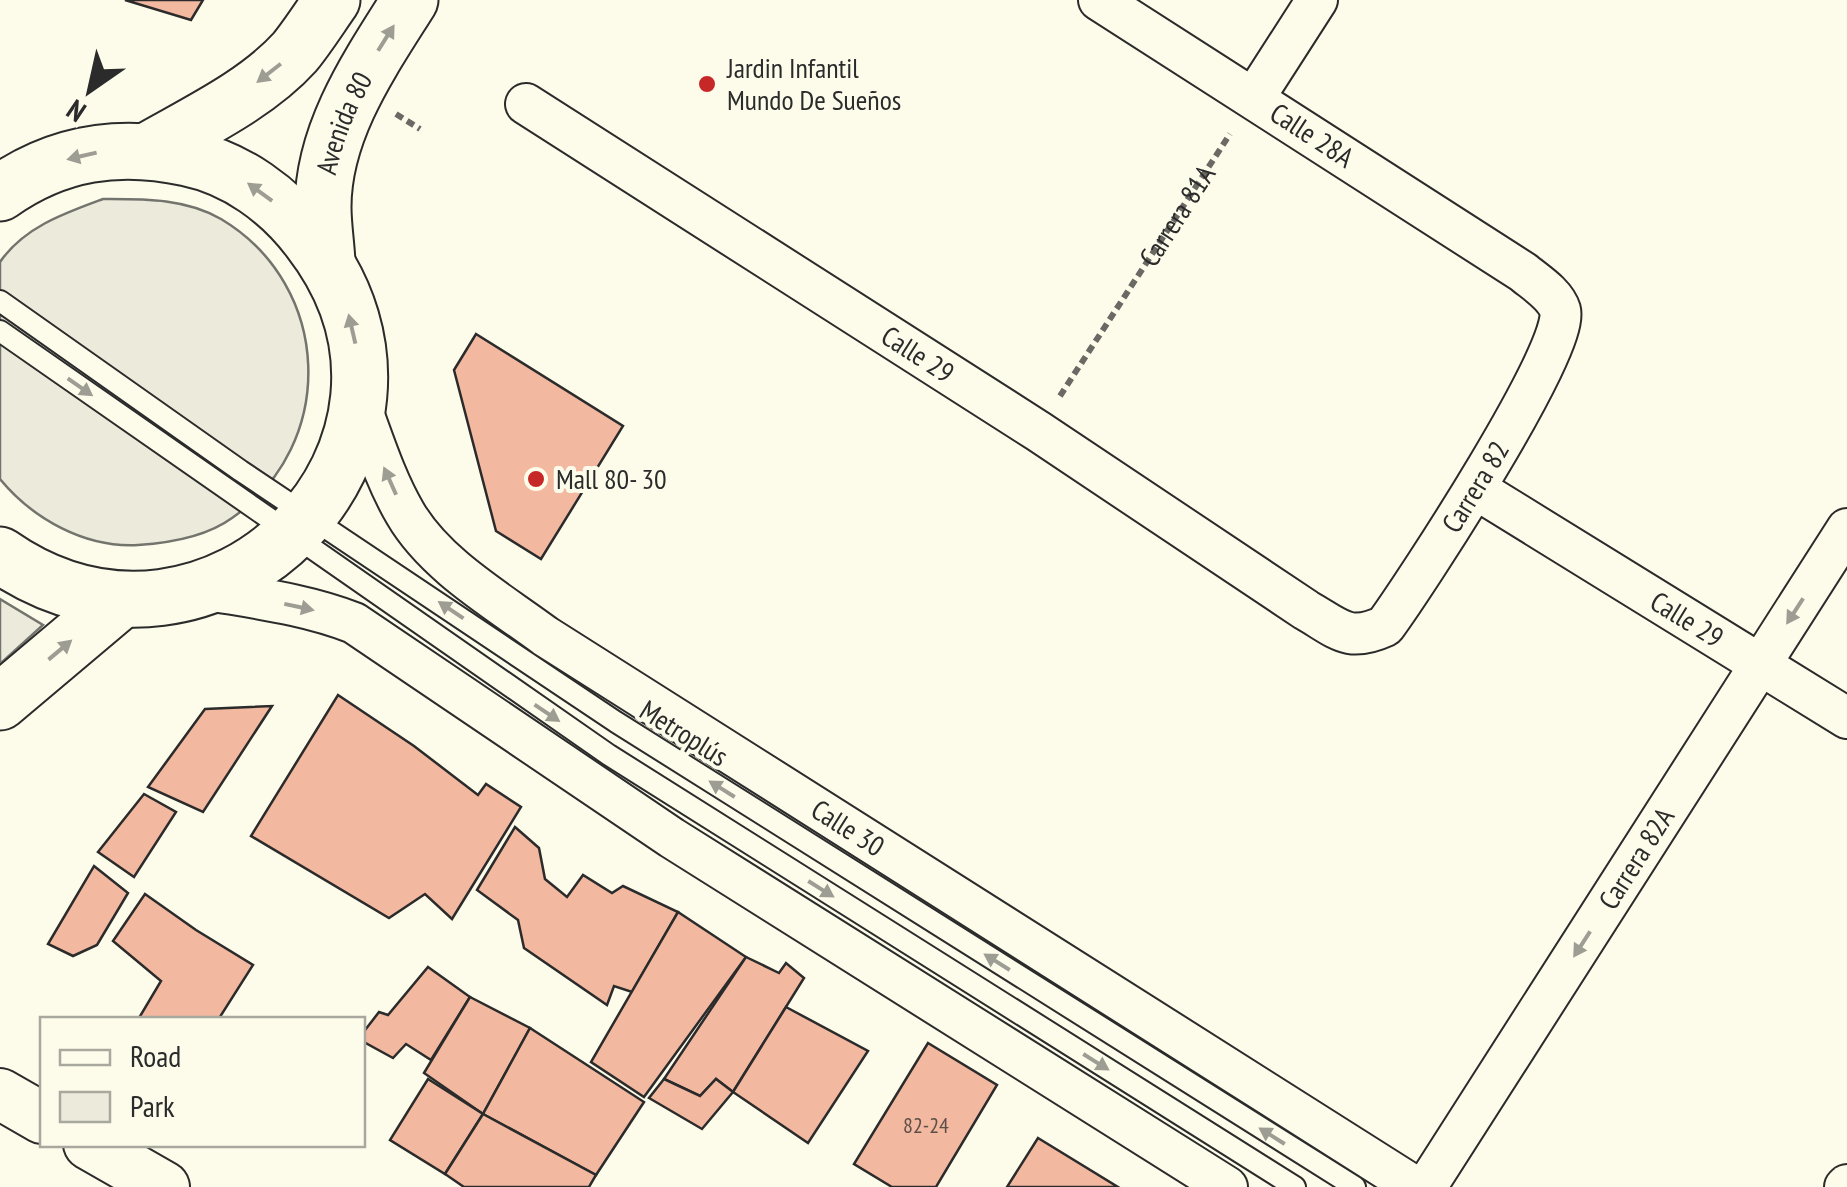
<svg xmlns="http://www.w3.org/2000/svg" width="1847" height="1187" viewBox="0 0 1847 1187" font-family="'PT Sans Narrow',sans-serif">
	<rect width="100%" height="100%" fill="#fdfbea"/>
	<g fill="#ecebdb" stroke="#74746e" stroke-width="2.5">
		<path d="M103,199C143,199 185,198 221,219C333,286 338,444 232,518C206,537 169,543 138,545C85,548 33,519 0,479V262C24,227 65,213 103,199Z"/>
		<polygon points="0,599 43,625 0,664"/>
	</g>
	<g fill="#f2b8a0" stroke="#2b2b2b" stroke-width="2.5">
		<polygon points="125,0 203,0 191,20"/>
		<polygon points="476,334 623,426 541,559 496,531 454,370"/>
		<polygon points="338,695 414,746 478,795 486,784 521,807 452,919 425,894 389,918 251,836"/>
		<polygon points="272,706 203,812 148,787 205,709"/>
		<polygon points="144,794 176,812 134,877 98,852"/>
		<polygon points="515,827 539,848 545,879 567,897 583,875 612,893 623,886 678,912 632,992 614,986 607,1005 524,948 518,920 477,890"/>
		<polygon points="94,866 128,893 97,945 73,956 48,944"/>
		<polygon points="145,894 196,930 253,965 218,1020 139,1018 161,981 113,941"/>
		<polygon points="678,912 746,957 644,1097 591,1062"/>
		<polygon points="746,957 779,973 786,963 804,978 733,1092 716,1079 700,1096 664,1079"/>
		<polygon points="428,967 470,997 431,1060 406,1044 393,1058 362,1041 362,1034 379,1012 388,1015"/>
		<polygon points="470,997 530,1028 483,1114 424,1073"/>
		<polygon points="786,1007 868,1051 808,1143 733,1092"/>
		<polygon points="530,1028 644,1102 596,1175 483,1114"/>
		<polygon points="928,1043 997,1085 936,1187 892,1187 854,1164"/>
		<polygon points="428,1079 483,1114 445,1174 390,1140"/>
		<polygon points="664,1079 700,1096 716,1079 733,1092 702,1129 649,1098"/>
		<polygon points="483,1114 596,1175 589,1187 464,1187 445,1174"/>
		<polygon points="1038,1138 1118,1187 1007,1187"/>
	</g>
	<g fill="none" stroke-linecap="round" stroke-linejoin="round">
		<g stroke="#2b2b2b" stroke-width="24">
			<g id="service">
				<polyline points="0,301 241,471 616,722 1355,1187"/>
				<polyline points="0,331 609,755 1295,1187"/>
			</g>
		</g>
		<g stroke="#2b2b2b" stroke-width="44">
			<g id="minor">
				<polyline points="1254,98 1317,0"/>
				<path id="s2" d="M526,104L1038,431L1306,610C1339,629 1348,643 1385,626C1415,585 1571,347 1560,310C1555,294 1535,282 1523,272L1099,0"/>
				<path id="s3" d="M357,397C372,436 384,477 405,513C435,565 498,601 545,636L1415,1187"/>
				<path id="s4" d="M1476,489L1847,718"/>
				<path d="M203,589C254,598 306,604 354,623L672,838L1227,1187"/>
				<path id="s5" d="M1426,1187L1847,529"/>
				<polyline points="1845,1187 1847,1185"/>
			</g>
		</g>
		<g stroke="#2b2b2b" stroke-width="54">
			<g id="tertiary">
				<polyline points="0,1094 42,1118"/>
				<polyline points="89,1144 164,1187"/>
			</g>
		</g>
		<g stroke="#2b2b2b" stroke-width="59">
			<g id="primary">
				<path d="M149,150C198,122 257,94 295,52C308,36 320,17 332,0"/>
				<path d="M0,193C58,152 119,143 187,158C236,168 280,200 310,240C469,445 214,704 0,555"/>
				<path id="s6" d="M327,262C326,243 323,225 323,207C323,130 371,62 410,0"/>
				<polyline points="0,702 121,600"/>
			</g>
		</g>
		<g stroke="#6a6964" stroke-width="6" stroke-dasharray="8 5" stroke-linecap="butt">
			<polyline points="396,114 420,129"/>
			<path id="s1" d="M1060,396L1230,134"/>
		</g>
		<use href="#service" stroke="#fdfbea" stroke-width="20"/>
		<use href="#minor" stroke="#fdfbea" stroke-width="40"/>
		<use href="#tertiary" stroke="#fdfbea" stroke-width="50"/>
		<use href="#primary" stroke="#fdfbea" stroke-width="55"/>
	</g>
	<defs><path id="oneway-solid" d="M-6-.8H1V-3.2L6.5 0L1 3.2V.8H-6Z" transform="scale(2.5)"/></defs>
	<g fill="#9e9d94">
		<use href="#oneway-solid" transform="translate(386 38) rotate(-58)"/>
		<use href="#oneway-solid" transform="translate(269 73) rotate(142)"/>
		<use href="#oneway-solid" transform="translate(82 156) rotate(167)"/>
		<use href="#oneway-solid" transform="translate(260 192) rotate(-144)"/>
		<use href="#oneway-solid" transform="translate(352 329) rotate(-103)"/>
		<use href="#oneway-solid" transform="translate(80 387) rotate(35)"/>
		<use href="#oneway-solid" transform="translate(390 481) rotate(-114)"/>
		<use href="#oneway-solid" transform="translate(299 607) rotate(12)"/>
		<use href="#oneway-solid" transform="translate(451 610) rotate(-146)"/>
		<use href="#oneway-solid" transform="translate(1795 611) rotate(123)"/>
		<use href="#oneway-solid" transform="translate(60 650) rotate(-40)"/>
		<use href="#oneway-solid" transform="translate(547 713) rotate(34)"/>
		<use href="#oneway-solid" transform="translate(722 789) rotate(-148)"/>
		<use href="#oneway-solid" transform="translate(821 889) rotate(32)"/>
		<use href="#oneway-solid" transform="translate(1582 944) rotate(123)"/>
		<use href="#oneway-solid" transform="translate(997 962) rotate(-148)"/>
		<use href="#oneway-solid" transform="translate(1096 1062) rotate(32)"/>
		<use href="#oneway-solid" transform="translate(1272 1136) rotate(-148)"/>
	</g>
	<g fill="#c62828" stroke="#fdfbea" stroke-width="4">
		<circle cx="707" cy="84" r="10"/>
		<circle cx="536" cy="479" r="10"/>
	</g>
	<g text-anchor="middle" stroke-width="8" stroke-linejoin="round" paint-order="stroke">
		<g font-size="22" fill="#5d4e48">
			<text x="926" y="1133">82-24</text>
		</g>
		<g font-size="28" fill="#2b2b2b" stroke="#fdfbea" text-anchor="start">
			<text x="727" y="78">Jardin Infantil<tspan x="727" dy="32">Mundo De Sueños</tspan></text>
			<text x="556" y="489">Mall 80- 30</text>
		</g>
		<g font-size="28" fill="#2b2b2b" stroke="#fdfbea">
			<text dy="10" stroke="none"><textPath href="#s6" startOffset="142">Avenida 80</textPath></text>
			<text transform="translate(1312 135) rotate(33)" y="10">Calle 28A</text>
			<text dy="10" stroke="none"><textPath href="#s1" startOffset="215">Carrera 81A</textPath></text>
			<text dy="10" stroke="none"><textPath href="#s2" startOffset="465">Calle 29</textPath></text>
			<text dy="10" stroke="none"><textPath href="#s2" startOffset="1182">Carrera 82</textPath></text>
			<text dy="10" stroke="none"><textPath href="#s4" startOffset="248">Calle 29</textPath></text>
			<text transform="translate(684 733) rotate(32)" y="10">Metroplús</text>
			<text dy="10" stroke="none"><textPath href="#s3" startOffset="672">Calle 30</textPath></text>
			<text dy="10" stroke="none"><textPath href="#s5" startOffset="390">Carrera 82A</textPath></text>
		</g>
	</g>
	<rect x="40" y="1017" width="325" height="130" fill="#fdfbea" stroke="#a9a89e" stroke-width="2.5"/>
	<rect x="60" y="1050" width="50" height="15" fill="#fdfbea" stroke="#a9a89e" stroke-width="2.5"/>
	<text x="130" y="1067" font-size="30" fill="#2b2b2b">Road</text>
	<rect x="60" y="1092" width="50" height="30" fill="#ecebdb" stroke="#a9a89e" stroke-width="2.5"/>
	<text x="130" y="1117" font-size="30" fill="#2b2b2b">Park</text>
	<g transform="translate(90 90) rotate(214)" stroke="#fdfbea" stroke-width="8" paint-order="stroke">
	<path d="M0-8L18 38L0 25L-18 38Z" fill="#2b2b2b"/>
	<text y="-15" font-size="28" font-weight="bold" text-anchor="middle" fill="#2b2b2b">N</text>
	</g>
</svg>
